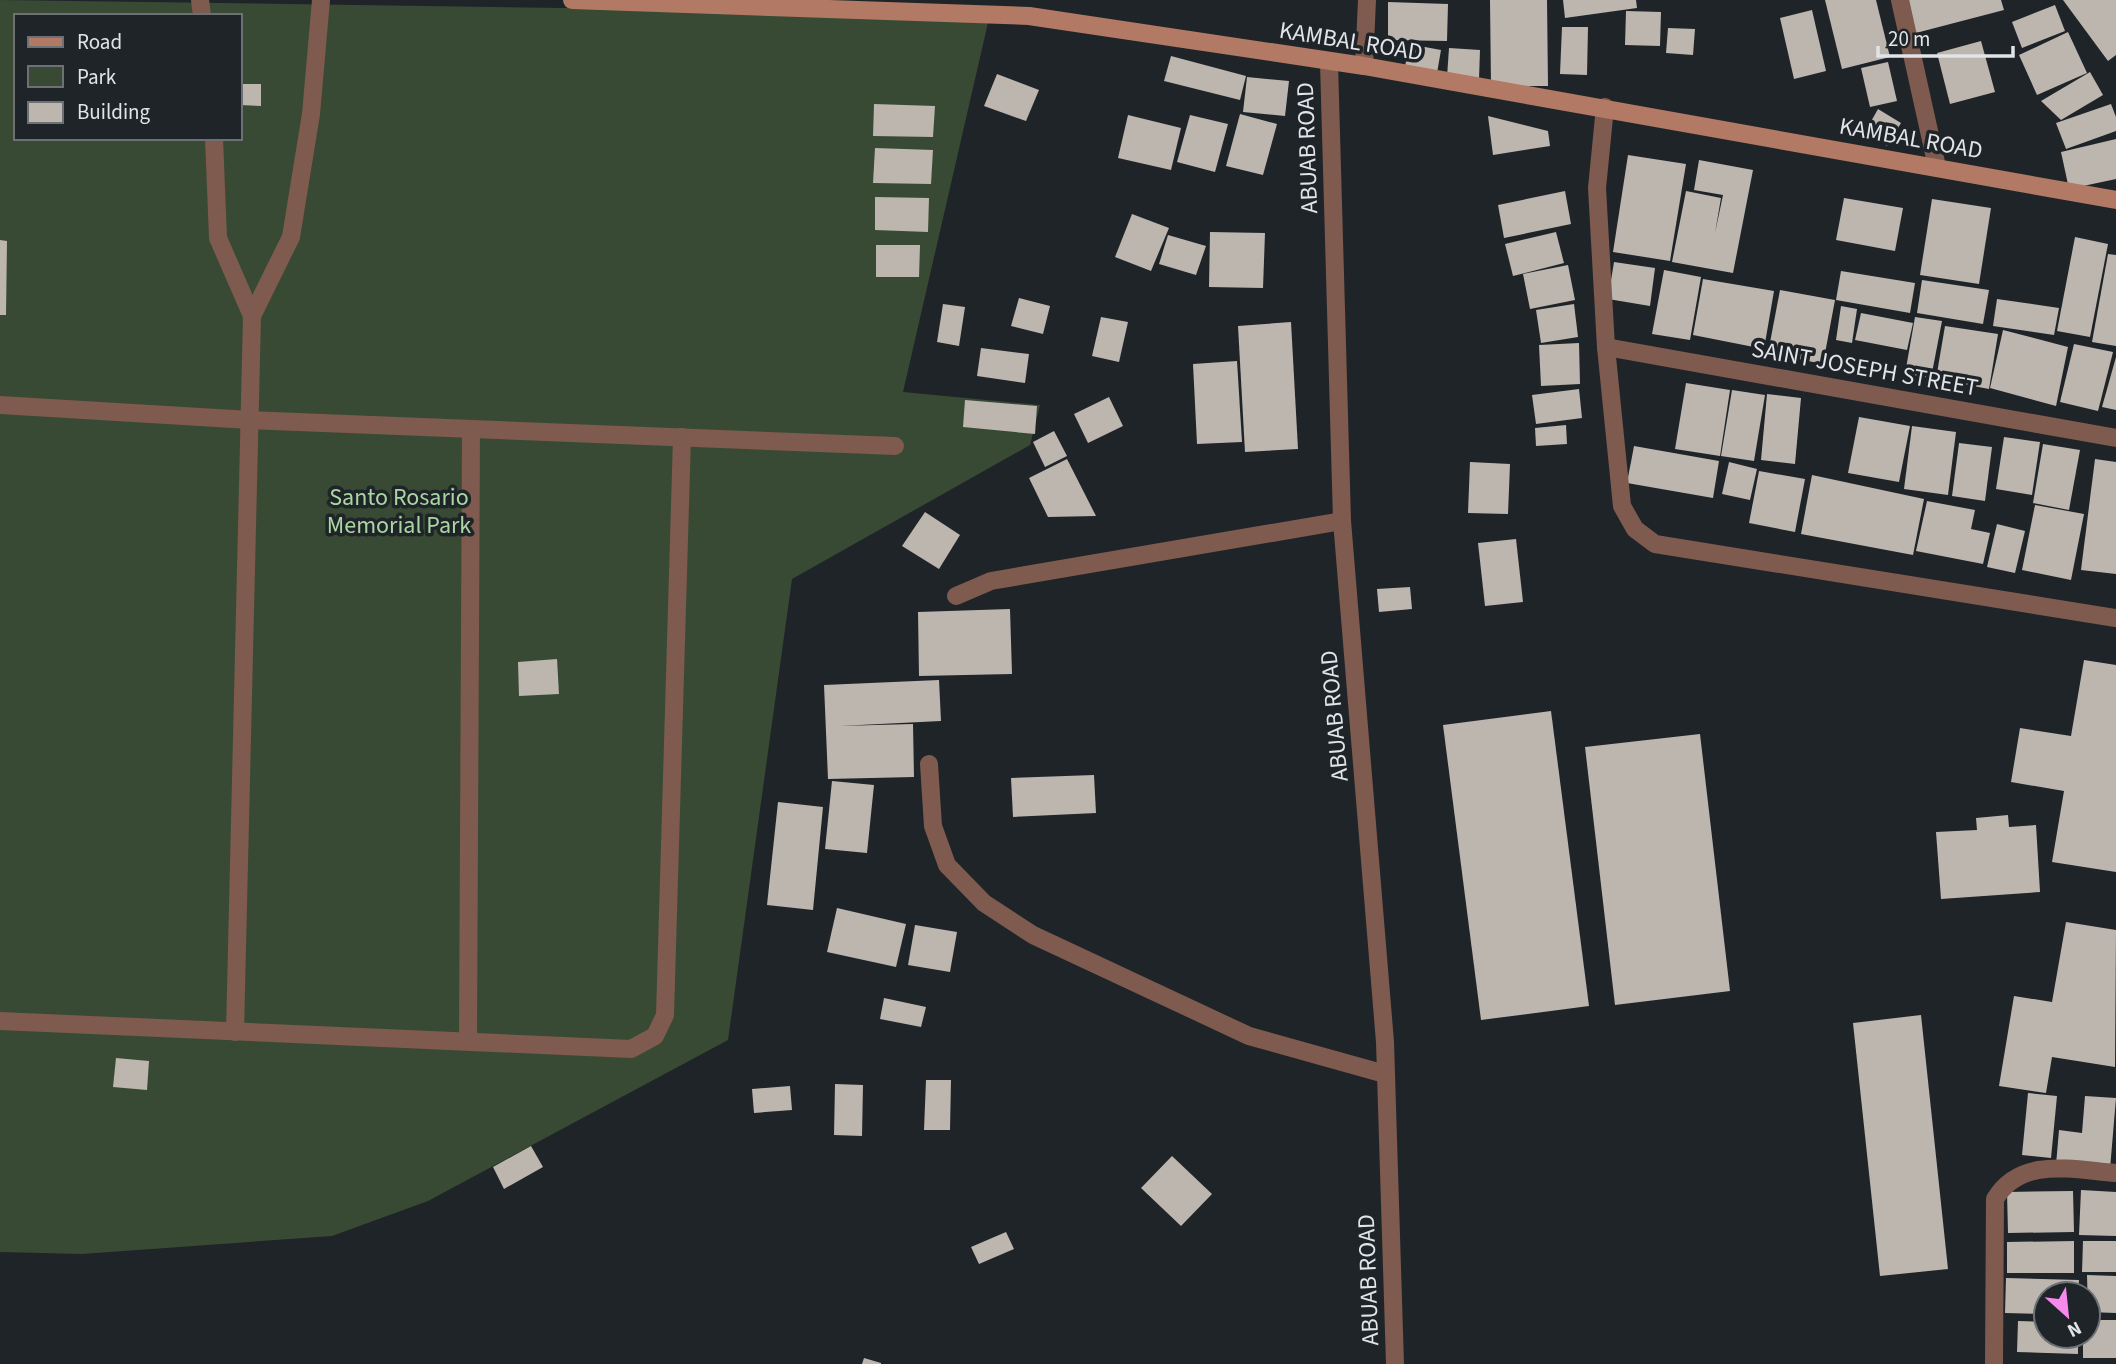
<svg xmlns="http://www.w3.org/2000/svg" width="2116" height="1364" viewBox="0 0 2116 1364" font-family="'Source Sans 3',sans-serif">
	<rect width="100%" height="100%" fill="#1f2429"/>
	<path fill="#384a34" fill-rule="evenodd" d="M0,0L990,14L903,392L1040,405L1030,445L792,579L728,1040L428,1201L332,1236L82,1254L0,1252ZM16,16H240V138H16Z"/>
	<g fill="#bdb6af">
		<polygon points="1490,0 1547,0 1548,86 1491,86"/>
		<polygon points="1563,0 1636,0 1637,8 1565,18"/>
		<polygon points="1825,0 1876,0 1890,57 1842,69"/>
		<polygon points="1903,0 2001,0 2004,10 1912,34"/>
		<polygon points="2063,0 2116,0 2116,55 2108,61"/>
		<polygon points="1388,2 1448,4 1447,41 1388,40"/>
		<polygon points="2055,5 2065,31 2022,48 2012,22"/>
		<polygon points="1812,10 1826,71 1794,79 1780,18"/>
		<polygon points="1626,11 1661,12 1660,46 1625,45"/>
		<polygon points="1562,27 1588,27 1587,75 1560,74"/>
		<polygon points="1668,28 1695,29 1693,55 1666,53"/>
		<polygon points="2068,32 2087,73 2037,95 2019,55"/>
		<polygon points="1981,41 1995,92 1950,104 1937,53"/>
		<polygon points="1409,44 1441,50 1437,73 1405,67"/>
		<polygon points="1449,48 1480,50 1479,79 1447,77"/>
		<polygon points="1171,56 1246,76 1240,100 1164,81"/>
		<polygon points="1888,62 1897,101 1870,107 1861,68"/>
		<polygon points="2090,72 2103,95 2061,120 2041,101"/>
		<polygon points="997,74 1039,90 1026,121 984,106"/>
		<polygon points="1247,77 1289,81 1285,116 1243,112"/>
		<polygon points="240,84 261,84 261,106 240,105"/>
		<polygon points="874,104 935,106 933,137 873,136"/>
		<polygon points="2111,104 2116,117 2116,131 2066,149 2056,123"/>
		<polygon points="1878,109 1901,123 1887,146 1865,132"/>
		<polygon points="1240,114 1277,124 1263,175 1226,166"/>
		<polygon points="1128,115 1181,128 1171,170 1118,158"/>
		<polygon points="1190,115 1228,124 1215,172 1177,162"/>
		<polygon points="1488,116 1548,131 1550,146 1493,155"/>
		<polygon points="2116,139 2116,179 2069,189 2061,152"/>
		<polygon points="875,148 933,150 931,184 873,183"/>
		<polygon points="1628,155 1686,164 1670,261 1613,252"/>
		<polygon points="1699,160 1753,170 1733,273 1672,262 1686,191 1721,198 1715,233 1723,195 1694,190"/>
		<polygon points="1565,191 1571,224 1504,238 1498,205"/>
		<polygon points="875,197 929,198 928,232 875,230"/>
		<polygon points="1844,198 1903,208 1895,251 1836,240"/>
		<polygon points="1932,199 1991,208 1979,284 1920,275"/>
		<polygon points="1132,214 1169,228 1151,271 1115,257"/>
		<polygon points="1210,232 1265,233 1263,288 1209,287"/>
		<polygon points="1556,232 1564,263 1513,276 1505,244"/>
		<polygon points="1168,235 1206,246 1196,275 1159,264"/>
		<polygon points="2075,237 2108,244 2090,337 2057,331"/>
		<polygon points="0,240 7,241 6,315 0,315"/>
		<polygon points="876,245 920,245 919,277 876,277"/>
		<polygon points="2108,254 2116,255 2116,346 2092,342"/>
		<polygon points="1614,262 1655,268 1650,306 1608,299"/>
		<polygon points="1568,265 1575,300 1530,309 1523,274"/>
		<polygon points="1664,270 1701,277 1690,340 1652,334"/>
		<polygon points="1841,271 1915,283 1910,313 1836,300"/>
		<polygon points="1703,279 1774,291 1764,349 1693,335"/>
		<polygon points="1922,280 1989,290 1983,324 1917,313"/>
		<polygon points="1780,290 1835,300 1823,364 1768,353"/>
		<polygon points="1019,298 1050,306 1043,334 1011,326"/>
		<polygon points="1997,299 2059,308 2054,335 1993,326"/>
		<polygon points="943,304 965,307 959,346 937,342"/>
		<polygon points="1574,304 1578,337 1541,343 1536,310"/>
		<polygon points="1841,306 1857,309 1852,343 1836,340"/>
		<polygon points="1861,313 1913,323 1907,350 1855,340"/>
		<polygon points="1101,317 1128,322 1119,362 1092,356"/>
		<polygon points="1915,317 1942,321 1931,378 1905,374"/>
		<polygon points="1291,322 1298,449 1245,452 1238,326"/>
		<polygon points="1945,326 1998,334 1989,389 1936,379"/>
		<polygon points="2003,330 2068,347 2056,406 1990,388"/>
		<polygon points="1579,343 1580,384 1541,386 1539,345"/>
		<polygon points="2074,344 2113,352 2098,411 2060,402"/>
		<polygon points="981,348 1029,354 1025,383 977,376"/>
		<polygon points="2116,357 2116,410 2102,407"/>
		<polygon points="1237,361 1242,442 1197,444 1193,364"/>
		<polygon points="1686,383 1730,390 1720,456 1675,449"/>
		<polygon points="1579,389 1582,418 1536,424 1532,395"/>
		<polygon points="1732,390 1765,395 1754,461 1721,456"/>
		<polygon points="1767,394 1801,398 1795,464 1761,460"/>
		<polygon points="1109,397 1123,426 1088,443 1074,414"/>
		<polygon points="965,400 1037,406 1035,434 963,427"/>
		<polygon points="1859,417 1910,426 1899,482 1848,473"/>
		<polygon points="1566,425 1567,444 1536,446 1535,428"/>
		<polygon points="1912,426 1956,432 1948,495 1904,489"/>
		<polygon points="1054,431 1067,456 1045,467 1033,442"/>
		<polygon points="2004,437 2040,442 2032,495 1996,489"/>
		<polygon points="1959,443 1992,447 1985,501 1952,496"/>
		<polygon points="2043,444 2080,450 2069,510 2033,503"/>
		<polygon points="1634,446 1719,461 1713,498 1627,483"/>
		<polygon points="1067,459 1096,516 1048,517 1029,478"/>
		<polygon points="2095,459 2116,462 2116,574 2081,570"/>
		<polygon points="1470,462 1510,464 1508,514 1468,513"/>
		<polygon points="1729,462 1757,469 1750,500 1722,494"/>
		<polygon points="1759,471 1805,479 1795,532 1749,523"/>
		<polygon points="1812,475 1924,499 1913,555 1801,534"/>
		<polygon points="1927,501 1975,510 1971,529 1990,533 1983,564 1916,551"/>
		<polygon points="2035,505 2084,514 2071,580 2022,570"/>
		<polygon points="925,512 960,535 939,569 902,546"/>
		<polygon points="1997,524 2025,531 2015,573 1987,567"/>
		<polygon points="1516,539 1523,602 1485,606 1478,543"/>
		<polygon points="1410,587 1412,609 1379,612 1377,589"/>
		<polygon points="1010,609 1012,674 919,676 918,612"/>
		<polygon points="557,659 559,694 519,696 518,662"/>
		<polygon points="2084,660 2116,665 2116,872 2052,862 2064,791 2011,782 2020,728 2071,736"/>
		<polygon points="939,680 941,721 839,726 913,724 914,777 828,779 824,685"/>
		<polygon points="1551,711 1589,1006 1481,1020 1443,725"/>
		<polygon points="1700,734 1730,991 1615,1005 1585,747"/>
		<polygon points="1094,775 1096,813 1013,817 1011,778"/>
		<polygon points="832,781 874,785 867,853 825,849"/>
		<polygon points="778,802 823,807 813,910 767,905"/>
		<polygon points="2008,815 2009,827 2036,825 2040,892 1941,899 1936,832 1977,830 1976,818"/>
		<polygon points="837,908 906,924 896,967 827,952"/>
		<polygon points="2066,922 2116,930 2115,1067 2052,1057 2046,1093 1999,1086 2014,996 2052,1002"/>
		<polygon points="915,925 957,932 950,972 908,965"/>
		<polygon points="884,998 926,1007 921,1027 880,1019"/>
		<polygon points="1921,1015 1948,1269 1880,1276 1853,1023"/>
		<polygon points="116,1058 149,1061 147,1090 113,1087"/>
		<polygon points="926,1080 951,1080 950,1130 924,1130"/>
		<polygon points="835,1084 863,1085 862,1136 834,1135"/>
		<polygon points="790,1086 792,1110 754,1113 752,1089"/>
		<polygon points="2028,1093 2057,1096 2051,1158 2022,1155"/>
		<polygon points="2085,1096 2116,1098 2110,1169 2056,1165 2059,1130 2082,1133"/>
		<polygon points="531,1146 543,1167 504,1189 493,1167"/>
		<polygon points="1172,1156 1212,1194 1181,1226 1141,1188"/>
		<polygon points="2081,1190 2116,1192 2116,1236 2079,1235"/>
		<polygon points="2073,1191 2074,1232 2008,1233 2007,1192"/>
		<polygon points="1006,1232 1014,1249 979,1264 971,1247"/>
		<polygon points="2074,1241 2074,1273 2007,1273 2007,1242"/>
		<polygon points="2083,1241 2116,1241 2116,1272 2082,1272"/>
		<polygon points="2087,1275 2116,1276 2116,1313 2088,1312"/>
		<polygon points="2006,1278 2079,1280 2078,1294 2046,1294 2046,1314 2005,1313"/>
		<polygon points="2088,1320 2116,1320 2116,1358 2083,1358 2083,1336 2088,1336"/>
		<polygon points="2018,1321 2046,1322 2046,1336 2078,1336 2078,1354 2017,1352"/>
		<polygon points="864,1358 881,1363 881,1364 862,1364"/>
	</g>
	<g fill="none" stroke-linecap="round" stroke-linejoin="round">
		<g stroke="#7e5b4e" stroke-width="18">
			<polyline points="200,0 202,16"/>
			<polyline points="214,138 218,238 252,316 235,1032"/>
			<polyline points="252,316 291,237 311,114 321,0"/>
			<polyline points="0,405 250,420 895,446"/>
			<polyline points="956,596 991,581 1342,521"/>
			<polyline points="929,764 933,826 947,865 984,903 1033,935 1249,1036 1385,1074"/>
			<polyline points="0,1021 631,1049 655,1036 665,1015 682,437"/>
			<polyline points="468,1041 471,429"/>
		</g>
		<g stroke="#7e5b4e" stroke-width="18">
			<polyline points="1900,0 1937,167"/>
			<polyline points="1364,66 1367,0"/>
			<polyline points="1605,107 1597,188 1606,347 1622,506 1635,529 1655,544 2116,618"/>
			<polyline points="1606,347 2116,438"/>
			<path d="M1994,1364L1995,1199C2021,1156 2073,1170 2116,1173"/>
		</g>
		<polyline stroke="#7e5b4e" stroke-width="18" points="1329,63 1342,521 1385,1042 1395,1364"/>
		<polyline stroke="#b27964" stroke-width="18" points="572,0 1029,16 1364,66 2116,200"/>
	</g>
	<g text-anchor="middle" stroke-width="7" stroke-linejoin="round" paint-order="stroke">
		<g font-size="24" fill="#e1e4e8" stroke="#1f2429">
			<text transform="translate(1351 41) rotate(9)" y="8">KAMBAL ROAD</text>
			<text transform="translate(1911 138) rotate(10)" y="8">KAMBAL ROAD</text>
			<text transform="translate(1307 148) rotate(-92)" y="8">ABUAB ROAD</text>
			<text transform="translate(1865 368) rotate(10)" y="8">SAINT JOSEPH STREET</text>
			<text transform="translate(1334 716) rotate(-95)" y="8">ABUAB ROAD</text>
			<text transform="translate(1368 1280) rotate(-92)" y="8">ABUAB ROAD</text>
		</g>
		<g font-size="24" fill="#aad6a2" stroke="#1f2429">
			<text x="399" y="505">Santo Rosario<tspan x="399" dy="28">Memorial Park</tspan></text>
		</g>
	</g>
	<rect x="14" y="14" width="228" height="126" fill="#1f2429" stroke="#6d7175" stroke-width="2"/>
	<rect x="28" y="37" width="35" height="10" fill="#b27964" stroke="#6d7175" stroke-width="2"/>
	<text x="77" y="49" font-size="21" fill="#e1e4e8">Road</text>
	<rect x="28" y="66" width="35" height="21" fill="#384a34" stroke="#6d7175" stroke-width="2"/>
	<text x="77" y="84" font-size="21" fill="#e1e4e8">Park</text>
	<rect x="28" y="102" width="35" height="21" fill="#bdb6af" stroke="#6d7175" stroke-width="2"/>
	<text x="77" y="119" font-size="21" fill="#e1e4e8">Building</text>
	<g transform="translate(2067 1315) rotate(153)"><circle r="33" fill="#1f2429" stroke="#6d7175" stroke-width="2"/>
	<path d="M0-5L12 26L0 18L-12 26Z" fill="#f788ec"/>
	<text y="-10" font-size="19" font-weight="bold" text-anchor="middle" fill="#e1e4e8">N</text>
	</g>
	<path d="M1878 46v10h135v-10" fill="none" stroke="#e1e4e8" stroke-width="3.5"/>
	<text x="1888" y="46" font-size="21" fill="#e1e4e8" stroke="#1f2429" stroke-width="5" paint-order="stroke">20 m</text>
</svg>
